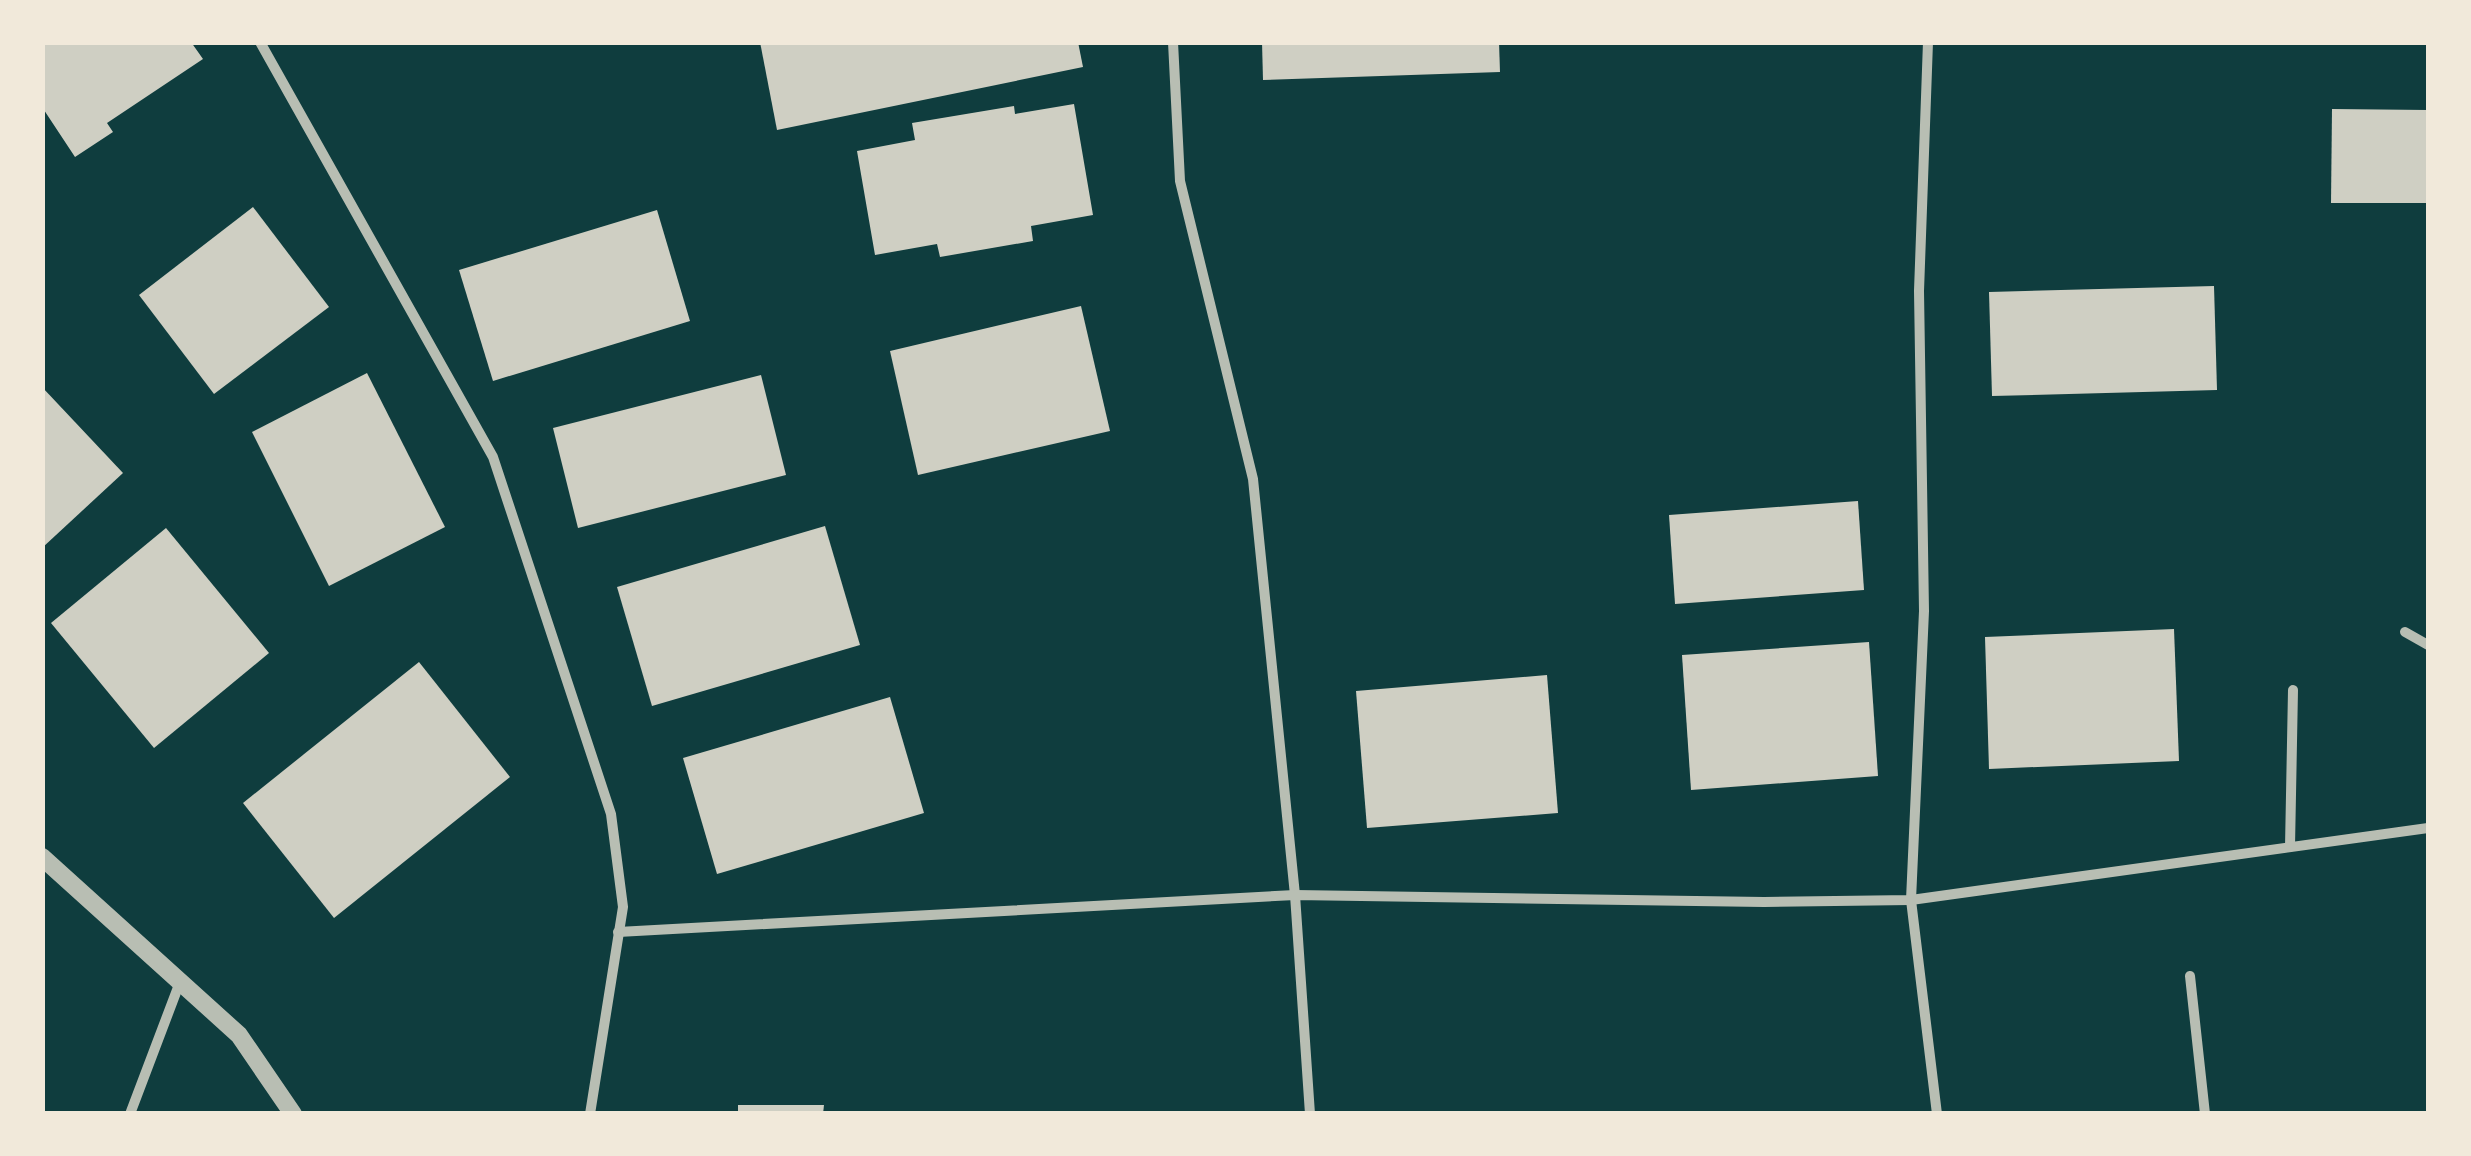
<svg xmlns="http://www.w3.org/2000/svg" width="2471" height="1156" viewBox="0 0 2471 1156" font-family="'Archivo Narrow',sans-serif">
	<rect width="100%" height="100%" fill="#0f3d3e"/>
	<g fill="#cfcfc3">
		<polygon points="42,42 191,42 203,59 107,123 113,132 75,157 42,107"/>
		<polygon points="760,42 1078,42 1083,67 777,130"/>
		<polygon points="1262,42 1499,42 1500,72 1263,80"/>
		<polygon points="1074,104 1093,215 1031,226 1033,241 940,257 937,244 875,255 857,151 915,140 912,123 1014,106 1015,114"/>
		<polygon points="2332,109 2428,110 2428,203 2331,203"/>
		<polygon points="253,207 329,307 214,394 139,295"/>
		<polygon points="657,210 690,321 493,381 459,270"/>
		<polygon points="2214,286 2217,390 1992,396 1989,292"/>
		<polygon points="1081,306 1110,431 918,475 890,351"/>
		<polygon points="367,373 445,527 329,586 252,432"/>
		<polygon points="761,375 786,475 578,528 553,428"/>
		<polygon points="42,387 123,473 42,548"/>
		<polygon points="1858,501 1864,590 1675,604 1669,515"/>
		<polygon points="825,526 860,645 652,706 617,587"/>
		<polygon points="166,528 269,653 154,748 51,623"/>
		<polygon points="2174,629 2179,761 1989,769 1985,637"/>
		<polygon points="1869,642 1878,776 1691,790 1682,655"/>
		<polygon points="419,662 510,777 334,918 243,803"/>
		<polygon points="1547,675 1558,813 1367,828 1356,691"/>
		<polygon points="890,697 924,813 717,874 683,758"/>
		<polygon points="738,1105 824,1105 823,1114 738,1114"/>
	</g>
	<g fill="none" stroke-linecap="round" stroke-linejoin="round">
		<g stroke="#b8beb3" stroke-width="10">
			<polyline points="260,42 493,457 611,814 623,907 590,1114"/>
			<polyline points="1173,42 1180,181 1253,479 1295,895 1310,1114"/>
			<polyline points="1928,42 1919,291 1924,611 1911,900 1937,1114"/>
			<polyline points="2405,632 2428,645"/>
			<polyline points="2290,847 2293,690"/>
			<polyline points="618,932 1295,895 1764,902 1911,900 2428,828"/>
			<polyline points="2190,976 2205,1114"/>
			<polyline points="130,1114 180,982"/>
		</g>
		<polyline stroke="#b8beb3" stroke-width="18" points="42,857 239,1035 293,1114"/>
	</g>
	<rect width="2471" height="1156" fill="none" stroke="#f1e9da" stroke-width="90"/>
</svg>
